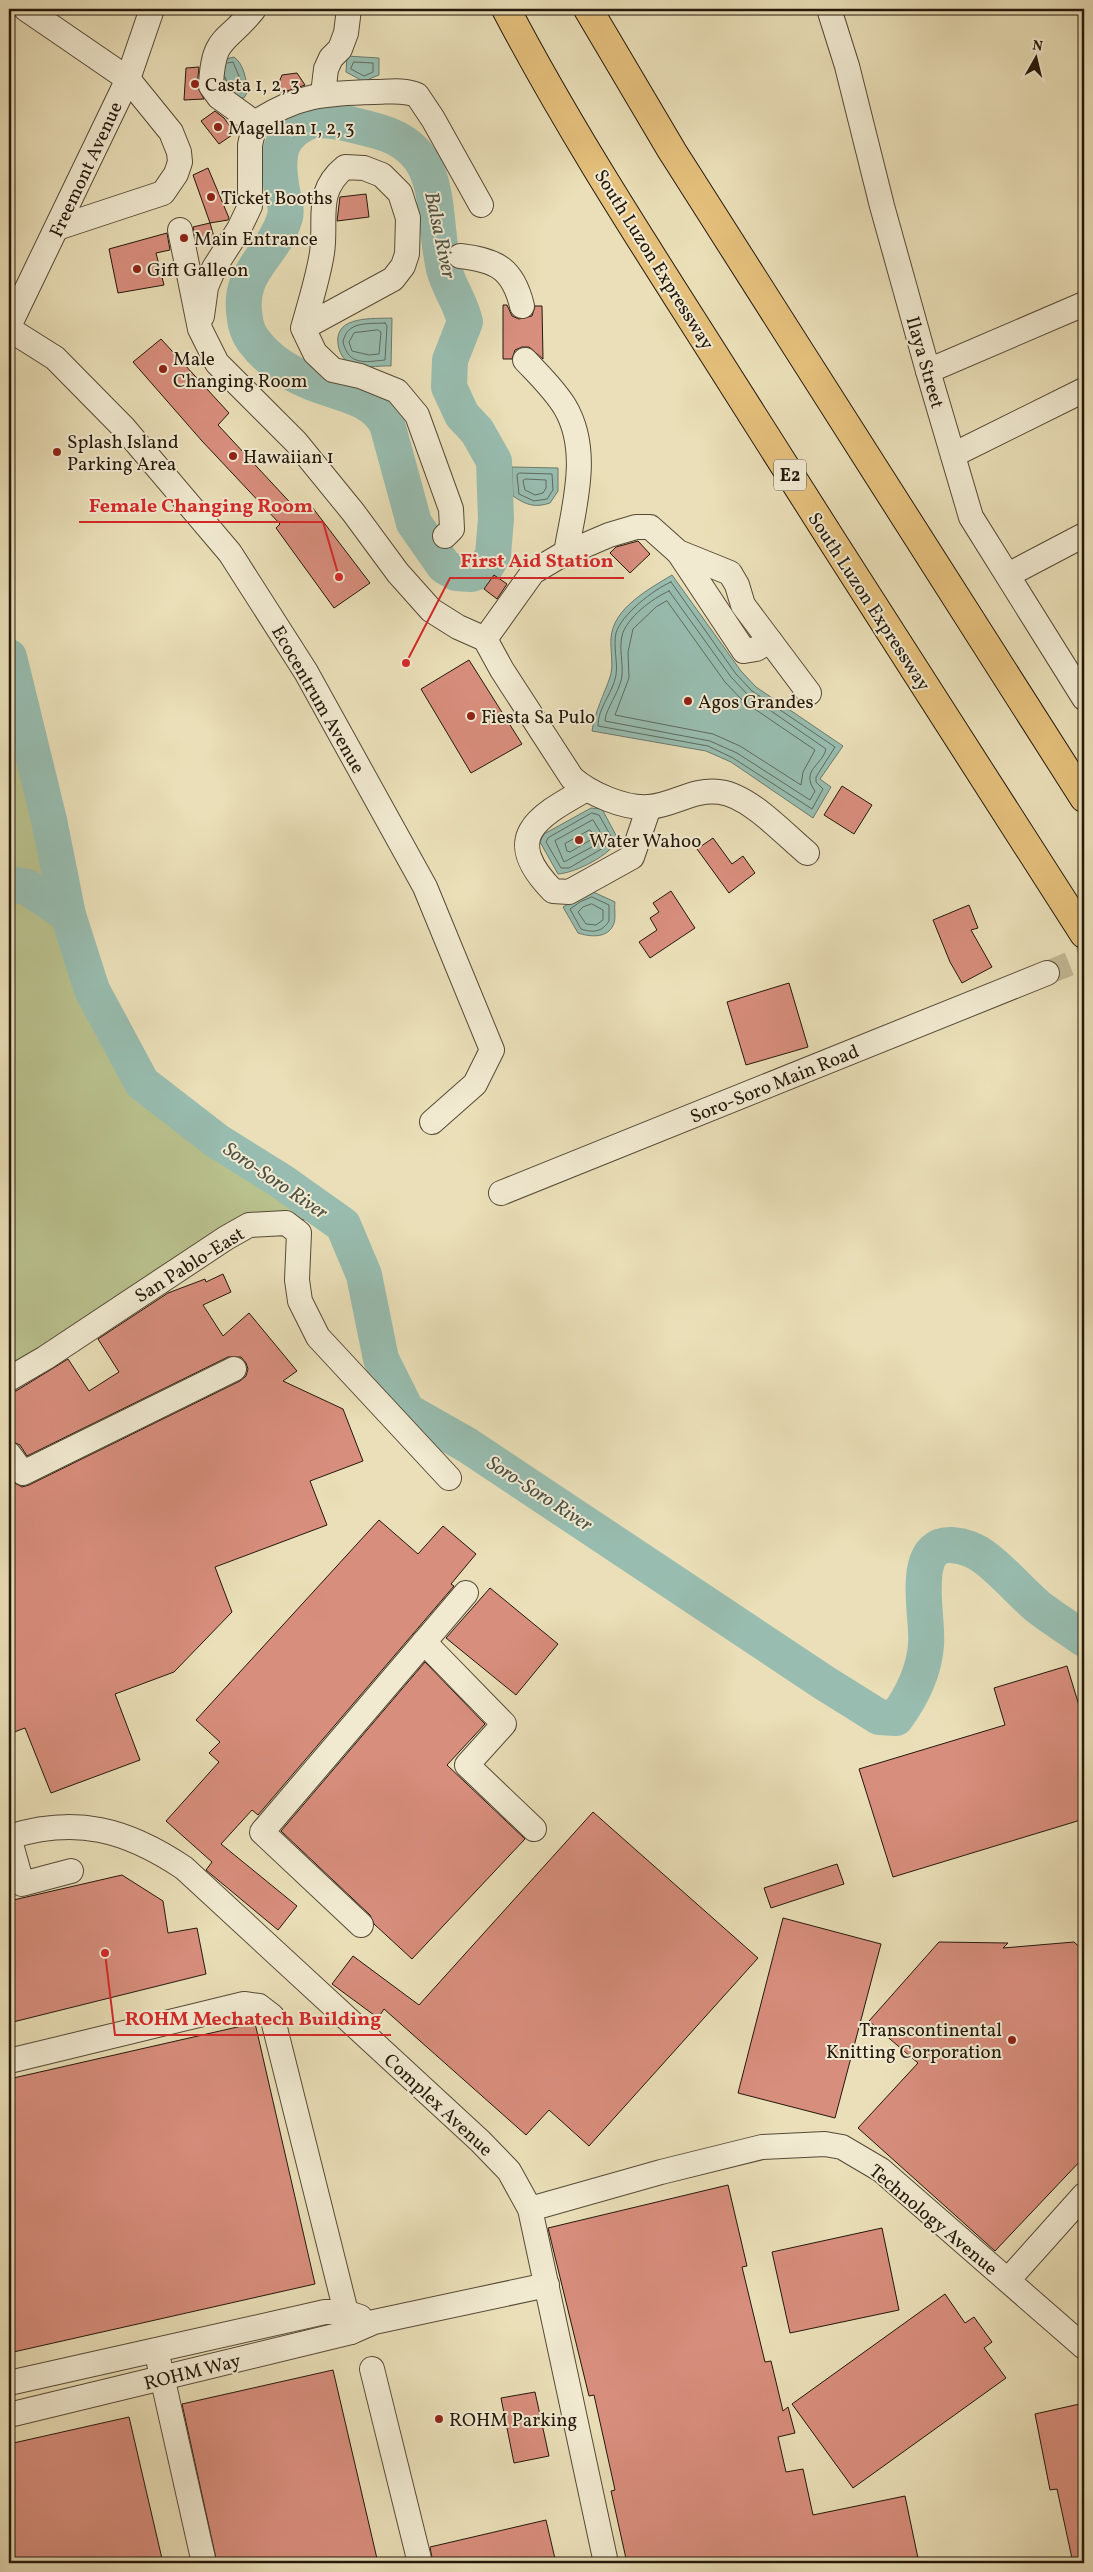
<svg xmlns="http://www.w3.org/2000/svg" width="1093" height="2572" viewBox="0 0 1093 2572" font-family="Vollkorn,serif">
	<rect width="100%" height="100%" fill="#eadfb8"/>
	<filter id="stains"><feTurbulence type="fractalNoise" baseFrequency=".004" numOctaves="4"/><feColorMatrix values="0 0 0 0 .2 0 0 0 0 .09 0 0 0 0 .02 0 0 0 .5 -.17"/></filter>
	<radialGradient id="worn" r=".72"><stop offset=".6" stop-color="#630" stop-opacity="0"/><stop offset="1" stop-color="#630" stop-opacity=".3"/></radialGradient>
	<polygon fill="#b9c18d" stroke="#6e6c4c" points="9,658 49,820 68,915 92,990 142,1083 217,1141 281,1181 343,1225 284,1217 9,1368"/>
	<g fill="#98bdb0" stroke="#6a7b6e">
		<polygon points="347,56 379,58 379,75 369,79 368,86 358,86 359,79 346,72"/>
		<path d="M234,57C244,64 246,80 248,91L244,98C223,97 217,76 222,60Z"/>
		<path d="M392,318L391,366C379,365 361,370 349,363C343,359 339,352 338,344C334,315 374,319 392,318Z"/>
		<path d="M512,467L558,468V491L550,503C535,508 526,505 513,496Z"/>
		<path d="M672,575L741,671L756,687L843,746L820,779L831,787L813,818L731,762L706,751L592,731C595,711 604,695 610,677C614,666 610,650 611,638C613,608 649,589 672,575Z"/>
		<path d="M591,808L602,809L618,839C611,855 575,873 558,874L540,842L544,834Z"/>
		<path d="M591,891L615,902C614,908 616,918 614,923C609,939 590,937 578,933L563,907Z"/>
	</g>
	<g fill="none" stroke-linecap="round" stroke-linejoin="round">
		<g stroke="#5e6a5e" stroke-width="1">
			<polygon points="354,62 373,63 373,72 364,76 351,69"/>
			<polyline points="225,77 228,85 239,92 242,92 241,81 233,62 227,63"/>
			<path d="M385,323L387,326L385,360C365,362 349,366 343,342C347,321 367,324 385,323Z"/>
			<polygon points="378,330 381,332 379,354 369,355 352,351 349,342 354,333"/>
			<polygon points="520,473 552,474 553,490 547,499 534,501 519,494 517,475"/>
			<polygon points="526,479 546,480 546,488 543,493 535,495 525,490 523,481"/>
			<path d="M671,582L736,674L752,691L835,747L816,777V782L823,789L812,809L733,758L708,746L598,726C598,707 613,693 616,675C618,662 613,647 616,633C621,615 654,589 671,582Z"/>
			<path d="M669,591L731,677L748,695L826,749C822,766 800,770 815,791L810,800L737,753L710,741L605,721L606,715C610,703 621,688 622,675C623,662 619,649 622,636C626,618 653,598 669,591Z"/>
			<polygon points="667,601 725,682 743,701 815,750 803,772 801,785 740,746 713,734 615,715 629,678 628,652 633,629 656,607"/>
			<polygon points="592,813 599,815 612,838 610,844 569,868 561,868 546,842 548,838"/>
			<polygon points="593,820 605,840 564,862 555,841"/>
			<polygon points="590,830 594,835 594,838 570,852 567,851 565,844"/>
			<path d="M592,897L609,905V921C602,932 593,933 581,929L570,909L580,902Z"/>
			<polygon points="592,904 603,910 603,920 596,925 586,924 578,912 583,907"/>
		</g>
		<g stroke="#98bdb0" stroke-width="36">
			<path d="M312,120C332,119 350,124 369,129C448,146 430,207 444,269C449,288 461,303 465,322L450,360L449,387L462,415L477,431L494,461L496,519L493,555L484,570L471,574L456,573L444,566L414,523L387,424C370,394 335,394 306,380C284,370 267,359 253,340C248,333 246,327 245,319C236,270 273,258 285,217C287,209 284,199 282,191C276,156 277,134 312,120Z"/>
			<path d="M9,657L49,820L68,915L92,990L142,1083L217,1141L281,1181L343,1225L364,1275L381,1359L407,1411L467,1445L823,1682L879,1717L896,1718C912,1696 924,1673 926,1645C929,1619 908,1542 952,1545C963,1546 975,1550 984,1557C1003,1571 1019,1590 1037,1606C1052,1618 1069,1628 1084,1639"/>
			<polyline points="9,884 27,887 68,915"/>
		</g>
	</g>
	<g fill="#d88e7d" stroke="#24180b">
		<polygon points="199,67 197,86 204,99 184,100 186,68"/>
		<polygon points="297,73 305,85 281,93 277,87 282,75"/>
		<polygon points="215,111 224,118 235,133 219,144 201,121"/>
		<polygon points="208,168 229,218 228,220 210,223 193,175"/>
		<polygon points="366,194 369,217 337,221 340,197"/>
		<polygon points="210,223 215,240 197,244 193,227"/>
		<polygon points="167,233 170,250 156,253 164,285 118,293 109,249"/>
		<polygon points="503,305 507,305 512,316 519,319 532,316 535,306 542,306 543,359 529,347 522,347 515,350 512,359 503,359"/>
		<polygon points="161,339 229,413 218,425 298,511 309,503 370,583 334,608 276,528 280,524 202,441 133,362"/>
		<polygon points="638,541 650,554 630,573 610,553 616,547"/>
		<polygon points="494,575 507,584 497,599 484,589"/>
		<polygon points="469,660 522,744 471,773 421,689"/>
		<polygon points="842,786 872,805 854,834 824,815"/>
		<polygon points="713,838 732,864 743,856 755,873 729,893 697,849"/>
		<polygon points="671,891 695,928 650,958 639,942 657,930 650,918 659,912 653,903"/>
		<polygon points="969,905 978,928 971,930 992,967 962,983 950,962 933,920"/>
		<polygon points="789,983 808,1047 746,1065 727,1002"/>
		<polygon points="223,1274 231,1292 203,1305 223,1336 249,1313 297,1371 283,1381 343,1409 363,1461 310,1481 327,1525 215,1567 232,1612 174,1672 115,1694 140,1760 51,1793 25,1728 9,1734 9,1484 13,1482 22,1487 29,1485 240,1381 246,1376 248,1369 246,1363 241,1357 228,1357 27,1456 20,1445 9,1440 9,1393 16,1391 68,1359 89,1391 119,1372 98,1339 168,1293 205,1279 206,1282"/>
		<polygon points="379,1520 418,1554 443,1526 476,1554 451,1584 454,1586 258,1815 252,1810 221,1844 297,1906 278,1930 206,1870 212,1862 166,1821 219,1762 209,1753 220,1742 196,1720"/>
		<polygon points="490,1588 558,1644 516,1695 446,1638"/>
		<polygon points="425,1662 485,1724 447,1765 525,1839 412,1959 374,1924 370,1915 281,1831"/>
		<polygon points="1067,1666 1084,1722 1084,1819 893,1877 859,1769 1005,1725 994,1688"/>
		<polygon points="593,1812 758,1958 589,2146 549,2110 526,2135 384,2009 378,2018 332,1984 353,1956 419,2005"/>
		<polygon points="837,1864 844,1884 771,1908 764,1888"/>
		<polygon points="122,1875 163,1901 168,1933 197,1928 206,1974 9,2023 9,1901"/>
		<polygon points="783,1918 881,1944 835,2118 738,2093"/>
		<polygon points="939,1942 1008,1943 1003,1948 1074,1942 1084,1951 1084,2157 995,2251 858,2128 918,2063 869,2021"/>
		<polygon points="255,2023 315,2284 9,2353 9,2079"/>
		<polygon points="728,2185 747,2266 742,2267 765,2362 771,2361 783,2411 788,2407 795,2433 778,2437 786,2472 803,2469 813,2515 905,2496 919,2563 627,2563 611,2491 615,2490 594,2395 589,2396 548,2228"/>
		<polygon points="882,2228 899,2310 790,2333 772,2252"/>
		<polygon points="945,2294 965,2323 974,2317 992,2342 984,2348 1006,2378 853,2488 792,2404"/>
		<polygon points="333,2370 378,2563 217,2563 182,2404"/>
		<polygon points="535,2392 549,2456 514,2463 501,2398"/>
		<polygon points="1084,2403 1084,2563 1073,2563 1057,2489 1050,2490 1035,2414"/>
		<polygon points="129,2417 163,2563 9,2563 9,2444"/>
		<polygon points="546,2520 556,2563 433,2563 430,2547"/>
	</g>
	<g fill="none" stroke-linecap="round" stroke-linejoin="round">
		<polyline stroke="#c2b795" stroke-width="24" stroke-dasharray="24 12" stroke-linecap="butt" points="1047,973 1084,958"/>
		<g stroke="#564a36" stroke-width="26">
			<g id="minor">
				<polyline points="26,9 128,79 171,132 179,152 180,162 176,174 163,193 57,228"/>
				<path d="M254,9C227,44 213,34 211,86L219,97L255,123"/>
				<polyline points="829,9 847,66 882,206 928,371 971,517 1084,698"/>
				<polyline points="323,94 326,69 331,58 340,49 346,33 349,9"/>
				<path d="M180,230L200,329L217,363L296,442L353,512L398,573L431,610L458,627L485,639L502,670L572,778C590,794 625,809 649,807C674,805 694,788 720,792C750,796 784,834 807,853"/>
				<path d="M460,256C497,260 513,269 522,306"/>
				<path d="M202,316L206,287L214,268L239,229L250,206V145L255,123C296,95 326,93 374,92C388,92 403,89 417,95L433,119L481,205"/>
				<polyline points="9,326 128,79 152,9"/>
				<path d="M303,328L393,279L403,266L407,254L408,218L400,193L382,175L364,168L345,167C314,192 327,219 322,253C318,278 310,303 303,328L315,353L333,370L360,376L397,391L417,415L451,509L452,529L445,536"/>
				<polyline points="9,329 55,358 124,428 230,553 306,672 425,887 492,1050 475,1084 432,1122"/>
				<path d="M525,360C538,374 554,389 565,407C591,451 574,506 566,553"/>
				<polyline points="928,371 1084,304"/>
				<polyline points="953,455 1084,390"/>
				<polyline points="679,553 744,651 756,649 770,641"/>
				<polyline points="1008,575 1084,535"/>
				<polyline points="485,639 533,572 560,556 609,535 636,527 650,527 678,552 730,573 737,585 743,605 809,693"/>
				<path d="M585,790C535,818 501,838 553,891L569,892L632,857L649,807"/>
				<polyline points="501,1193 1047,973"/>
				<polyline points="9,1379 45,1358 226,1238 249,1225 286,1223 299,1233 297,1280 300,1301 318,1337 449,1478"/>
				<polyline points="9,1454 23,1473 234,1369"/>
				<polyline points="424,1642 504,1724 467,1765 534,1829"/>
				<path d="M9,1837C76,1816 126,1829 184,1868L480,2141L509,2171L530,2209L606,2563"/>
				<polyline points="9,1837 22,1884 71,1871"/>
				<polyline points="361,1925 262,1832 466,1593"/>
				<polyline points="9,2061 244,2004 259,2006 272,2016 351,2332"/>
				<polyline points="530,2209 661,2172 762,2147 825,2144 842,2147 881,2170 1084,2347"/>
				<polyline points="1008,2280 1084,2195"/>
				<polyline points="159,2363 204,2563"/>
				<polyline points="372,2369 420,2563"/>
				<polyline points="9,2383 325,2312 345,2312 360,2317"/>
				<polyline points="9,2415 351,2332 374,2322 547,2285"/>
			</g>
		</g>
		<g stroke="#24180b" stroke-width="30">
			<g id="highway">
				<path d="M506,9C572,135 651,255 727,375C845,562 965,748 1084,934"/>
				<polyline points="588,9 672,151 1084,798"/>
			</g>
		</g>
		<use href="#minor" stroke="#f1ead1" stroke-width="24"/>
		<use href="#highway" stroke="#e5c07c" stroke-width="28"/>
	</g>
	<g fill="#8f2418" stroke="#f1ead1" stroke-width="2">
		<circle cx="195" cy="84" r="5"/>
		<circle cx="218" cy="127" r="5"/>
		<circle cx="211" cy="197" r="5"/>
		<circle cx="184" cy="238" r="5"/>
		<circle cx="137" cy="269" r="5"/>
		<circle cx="163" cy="369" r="5"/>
		<circle cx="57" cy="452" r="5"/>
		<circle cx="233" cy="456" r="5"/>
		<circle cx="688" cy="701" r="5"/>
		<circle cx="471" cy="716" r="5"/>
		<circle cx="579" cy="840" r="5"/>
		<circle cx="1012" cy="2040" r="5"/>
		<circle cx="439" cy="2419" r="5"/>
	</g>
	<g text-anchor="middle" stroke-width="4" stroke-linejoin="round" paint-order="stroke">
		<rect fill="#f1ead1" stroke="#625746" stroke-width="1" x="774" y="459.5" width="32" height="31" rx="4"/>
		<g font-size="18" font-weight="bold" fill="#24180b">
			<text x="790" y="481">E2</text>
		</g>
		<g font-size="19" fill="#24180b" stroke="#f1ead1" text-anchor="start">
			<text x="205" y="91">Casta 1, 2, 3</text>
			<text x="228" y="134">Magellan 1, 2, 3</text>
			<text x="221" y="204">Ticket Booths</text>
			<text x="194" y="245">Main Entrance</text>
			<text x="147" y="276">Gift Galleon</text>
			<text x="173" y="365">Male<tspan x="173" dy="22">Changing Room</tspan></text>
			<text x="67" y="448">Splash Island<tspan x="67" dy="22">Parking Area</tspan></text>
			<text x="243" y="463">Hawaiian 1</text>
			<text x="698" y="708">Agos Grandes</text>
			<text x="481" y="723">Fiesta Sa Pulo</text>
			<text x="589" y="847">Water Wahoo</text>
			<text x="1002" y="2036" text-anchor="end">Transcontinental<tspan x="1002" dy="22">Knitting Corporation</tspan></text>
			<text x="449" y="2426">ROHM Parking</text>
		</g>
		<g font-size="19" fill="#24180b" stroke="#f1ead1">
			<text transform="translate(85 169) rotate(-65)" y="7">Freemont Avenue</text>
			<text transform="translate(655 259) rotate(58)" y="7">South Luzon Expressway</text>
			<text transform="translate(926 362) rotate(74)" y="7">Ilaya Street</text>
			<text transform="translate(870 601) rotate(57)" y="7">South Luzon Expressway</text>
			<text transform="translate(319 699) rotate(60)" y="7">Ecocentrum Avenue</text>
			<text transform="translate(774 1083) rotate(-22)" y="7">Soro-Soro Main Road</text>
			<text transform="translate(189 1264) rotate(-32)" y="7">San Pablo-East</text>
			<text transform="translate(439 2104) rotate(43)" y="7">Complex Avenue</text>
			<text transform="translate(934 2219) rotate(40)" y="7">Technology Avenue</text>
			<text transform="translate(192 2371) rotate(-14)" y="7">ROHM Way</text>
		</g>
		<g font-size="20" font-style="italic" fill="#4d5245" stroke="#f1ead1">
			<text transform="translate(441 235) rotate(78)" y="7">Balsa River</text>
			<text transform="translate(276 1180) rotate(34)" y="7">Soro-Soro River</text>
			<text transform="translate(540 1493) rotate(33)" y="7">Soro-Soro River</text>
		</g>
	</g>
	<path fill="none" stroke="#d62828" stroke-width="2" d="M339 577L323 522H79M406 663L450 578H624M105 1953L115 2035H391"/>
	<g fill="#d62828" stroke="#f1ead1" stroke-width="2">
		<circle cx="339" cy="577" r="5"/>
		<circle cx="406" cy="663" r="5"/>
		<circle cx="105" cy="1953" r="5"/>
	</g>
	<g font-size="20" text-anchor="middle" font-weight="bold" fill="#d62828" stroke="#f1ead1" stroke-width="4" stroke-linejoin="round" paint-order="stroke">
		<text x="201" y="512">Female Changing Room</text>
		<text x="537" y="567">First Aid Station</text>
		<text x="253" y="2025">ROHM Mechatech Building</text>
	</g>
	<rect width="1093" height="2572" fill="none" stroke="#eadfb8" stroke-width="30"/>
	<rect x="10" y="10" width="1073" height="2552" fill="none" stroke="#24180b" stroke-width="2.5"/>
	<rect x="15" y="15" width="1063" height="2542" fill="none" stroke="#24180b"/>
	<g transform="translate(1036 58) rotate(8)" stroke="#f1ead1" stroke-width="4" paint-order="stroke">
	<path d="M0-4L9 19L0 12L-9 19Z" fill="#24180b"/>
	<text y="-8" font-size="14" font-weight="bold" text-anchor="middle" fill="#24180b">N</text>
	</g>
	<rect width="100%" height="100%" filter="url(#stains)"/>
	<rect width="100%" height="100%" fill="url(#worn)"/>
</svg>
